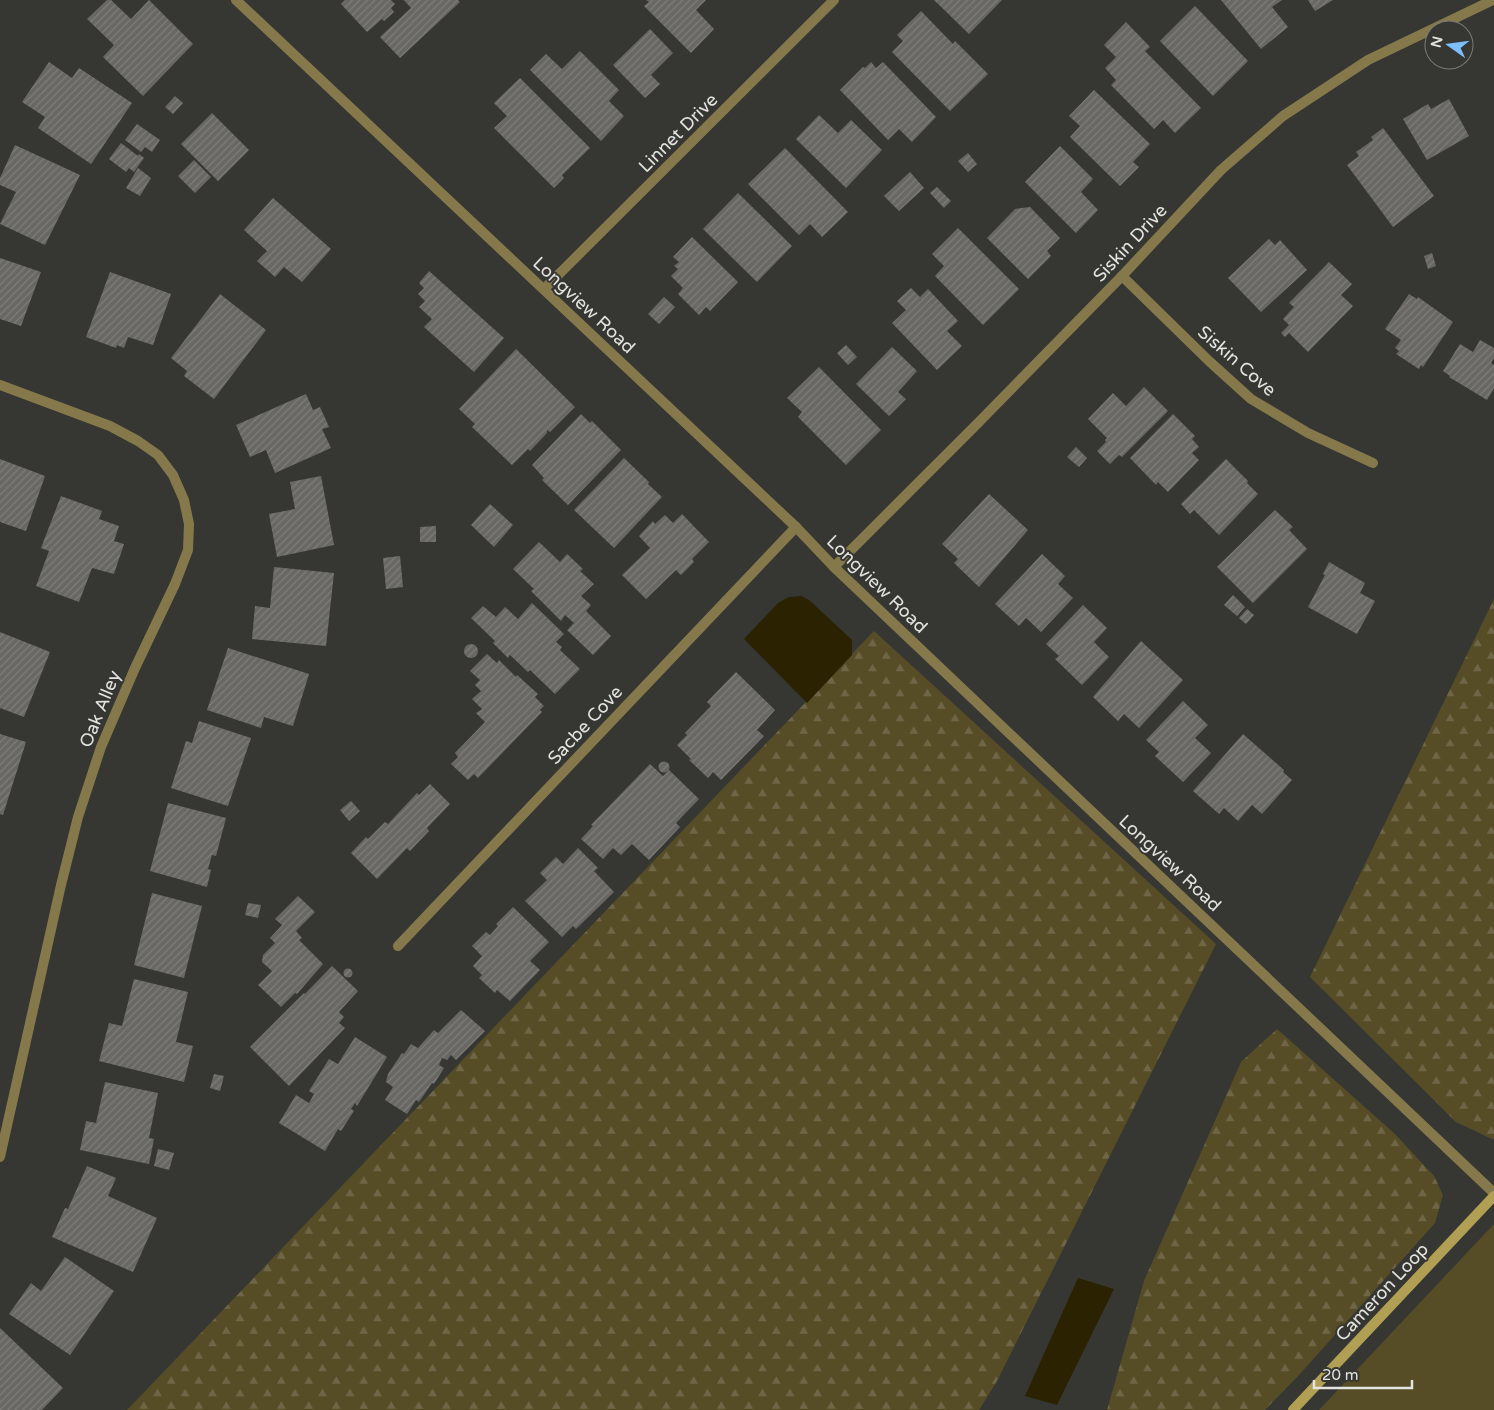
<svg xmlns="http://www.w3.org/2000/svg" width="1494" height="1410" viewBox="0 0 1494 1410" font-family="'Varela Round',sans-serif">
	<defs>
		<pattern id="forest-firs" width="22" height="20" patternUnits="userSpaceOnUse" patternTransform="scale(1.25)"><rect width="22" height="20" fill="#564d27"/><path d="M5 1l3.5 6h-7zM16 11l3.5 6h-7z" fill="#6e6646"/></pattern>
		<pattern id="building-hatch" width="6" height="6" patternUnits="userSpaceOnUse" patternTransform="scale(1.25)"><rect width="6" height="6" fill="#686763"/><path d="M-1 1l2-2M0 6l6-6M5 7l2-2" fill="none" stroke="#7d7d79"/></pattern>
	</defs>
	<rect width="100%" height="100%" fill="#363632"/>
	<polygon fill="#564d27" points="1494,1224 1494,1410 1319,1410"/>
	<g fill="url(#forest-firs)">
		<polygon points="1494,599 1494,1139 1492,1139 1456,1122 1310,977"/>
		<polygon points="874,631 1216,944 997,1381 979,1410 127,1410"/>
		<polygon points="1277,1029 1395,1134 1434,1176 1443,1195 1435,1223 1299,1375 1265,1410 1107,1410 1144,1281 1241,1062"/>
	</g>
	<g fill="#2a2201">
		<polygon points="801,596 809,600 852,640 852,655 807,703 744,639 778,603 789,597"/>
		<polygon points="1078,1278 1114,1289 1057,1405 1025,1396"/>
	</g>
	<g fill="url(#building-hatch)">
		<polygon points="107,0 111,0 131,19 149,0 193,44 143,96 103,57 114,45 87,19"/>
		<polygon points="345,0 391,0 395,4 391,8 394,12 384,21 382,19 367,32 341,4"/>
		<polygon points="404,0 458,0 460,2 400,58 380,37 411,8"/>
		<polygon points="646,0 706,0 696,10 714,29 691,53 644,6 649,2"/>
		<polygon points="934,0 1002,0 969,34"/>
		<polygon points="1221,0 1282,0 1272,7 1288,27 1261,49"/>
		<polygon points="1308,0 1333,0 1315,11"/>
		<polygon points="1195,6 1248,61 1213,96 1160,41"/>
		<polygon points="921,11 953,44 955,41 988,74 950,111 892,52 903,41 897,35"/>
		<polygon points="1126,22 1150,47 1145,51 1201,108 1175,133 1163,120 1154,129 1111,85 1116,80 1105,68 1116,57 1104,45"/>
		<polygon points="650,29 673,53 651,75 660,84 645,98 613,65"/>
		<polygon points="580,51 619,90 609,101 624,116 601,141 530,70 546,54 562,69"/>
		<polygon points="49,62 72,78 79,68 132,103 91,164 38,128 45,117 22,102"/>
		<polygon points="871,62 876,68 883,62 936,117 912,142 899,129 888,140 840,90 863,67 865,68"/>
		<polygon points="520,78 590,148 562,175 564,178 554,188 494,128 507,116 494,103"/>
		<polygon points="1094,90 1150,144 1133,162 1139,167 1120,186 1070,137 1080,126 1069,116"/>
		<polygon points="175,96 183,103 173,114 165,107"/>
		<polygon points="1449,99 1469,136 1427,160 1403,119 1428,104 1431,109"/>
		<polygon points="212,113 249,150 218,181 181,144"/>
		<polygon points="819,115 838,133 851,120 882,150 846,188 796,139"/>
		<polygon points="137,124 160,140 152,152 145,147 141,152 125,140"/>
		<polygon points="1383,128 1434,196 1393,227 1347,165 1359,156 1356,152 1373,140 1371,137"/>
		<polygon points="121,143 138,156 139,154 144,158 134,172 129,168 126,172 109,159"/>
		<polygon points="15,145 80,175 45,245 0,224 16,192 0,185 0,178"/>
		<polygon points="1060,146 1093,179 1081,192 1098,210 1076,233 1025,182"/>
		<polygon points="785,148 848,212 822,237 810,224 799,235 748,184"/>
		<polygon points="968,153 977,164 968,172 958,161"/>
		<polygon points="194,160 211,177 195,193 178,176"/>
		<polygon points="138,168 151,178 140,196 126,188"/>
		<polygon points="910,172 924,188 899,211 884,196"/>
		<polygon points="937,187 951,201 944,208 930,193"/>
		<polygon points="738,193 792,246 757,282 703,229"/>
		<polygon points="273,198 331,249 302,282 284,267 275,277 257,261 267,251 244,230"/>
		<polygon points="1030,207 1060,238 1047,251 1051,256 1028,279 987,238 1015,209"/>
		<polygon points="958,228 1019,289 983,325 935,276 944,266 932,254"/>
		<polygon points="692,237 738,282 710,311 706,307 699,315 678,294 683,288 671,276 678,269 674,266 679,262 673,257"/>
		<polygon points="1269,239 1275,245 1280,240 1307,270 1261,312 1228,278"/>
		<polygon points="1432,253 1436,266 1428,269 1424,256"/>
		<polygon points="0,258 41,272 21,326 0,319"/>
		<polygon points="1329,262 1352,284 1341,295 1353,306 1308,352 1289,333 1285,337 1281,333 1289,325 1283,319 1294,307 1289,303"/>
		<polygon points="429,271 504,338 474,372 424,327 432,319 419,307 425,301 418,294 424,288 419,283"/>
		<polygon points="110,272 171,294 153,345 128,337 124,348 117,345 116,348 86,337"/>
		<polygon points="911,288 920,297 928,289 958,321 947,331 962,346 937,370 892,323 906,310 897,301"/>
		<polygon points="220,294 266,330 214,399 184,376 187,371 171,358"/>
		<polygon points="1409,294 1417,299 1418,297 1453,322 1423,367 1421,365 1419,369 1396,354 1399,351 1395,348 1401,340 1385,329"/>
		<polygon points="664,297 675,307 659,324 648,314"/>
		<polygon points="1480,340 1494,348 1494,358 1491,363 1494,365 1494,388 1487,400 1449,377 1450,376 1443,371 1460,344 1473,352"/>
		<polygon points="846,345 857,357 848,365 837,353"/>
		<polygon points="892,347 917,371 898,392 906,399 889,416 856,384"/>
		<polygon points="516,349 575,407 550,432 547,430 547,433 530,451 528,449 512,465 472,427 475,424 459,409"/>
		<polygon points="819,367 881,430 846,465 798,417 802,412 787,398"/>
		<polygon points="1144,387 1168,411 1122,457 1119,455 1110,464 1097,451 1106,442 1105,440 1107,438 1088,419 1113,393 1126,406"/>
		<polygon points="306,394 313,410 320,407 329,427 322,429 331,448 275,473 266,450 250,457 236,425"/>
		<polygon points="581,414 590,423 592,421 621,450 568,505 542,480 544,478 532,465"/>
		<polygon points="1173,414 1195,436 1192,439 1199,447 1192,453 1199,460 1168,492 1158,482 1156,485 1130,458"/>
		<polygon points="1076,447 1087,458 1079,467 1067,457"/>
		<polygon points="624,458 649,482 648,484 662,497 614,548 574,510"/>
		<polygon points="0,459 45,476 26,531 0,522"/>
		<polygon points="1226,459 1248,481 1247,483 1258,494 1219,535 1194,510 1190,514 1181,504"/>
		<polygon points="321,476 334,545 277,557 269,514 295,509 290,482"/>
		<polygon points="989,494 1028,530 979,587 954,563 958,559 942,544"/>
		<polygon points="61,496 102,511 99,519 119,526 114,541 124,544 114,574 92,568 79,602 36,586 49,551 41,548"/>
		<polygon points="490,504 513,525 494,547 471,525"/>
		<polygon points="1275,510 1293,527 1289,530 1307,549 1253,603 1217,567"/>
		<polygon points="682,514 709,542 692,559 694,562 681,575 676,570 646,599 622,575 650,548 639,536 653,521 655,524 665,515 673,523"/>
		<polygon points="436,526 436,542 420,542 420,527"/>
		<polygon points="539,542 560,562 567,554 583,569 580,571 594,584 581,596 591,605 586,611 611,636 593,655 567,630 574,623 565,615 561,621 531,591 534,589 513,569"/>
		<polygon points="1042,554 1065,576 1058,584 1073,598 1041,632 1026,618 1019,626 995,604"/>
		<polygon points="400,556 403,587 386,589 383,558"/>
		<polygon points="1329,562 1365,583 1360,593 1375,601 1357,634 1308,607 1325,575 1323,574"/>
		<polygon points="274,567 334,573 326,646 252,639 255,606 270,608"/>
		<polygon points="1233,595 1245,607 1237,616 1224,605"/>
		<polygon points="532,603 564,634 556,642 562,647 560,650 580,669 555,694 530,670 528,672 510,655 508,658 493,643 495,641 471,618 483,606 496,617 505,607 518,619"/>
		<polygon points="1083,605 1107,628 1094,642 1109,657 1082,685 1055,659 1059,656 1046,644"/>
		<polygon points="1247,609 1254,615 1246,624 1239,618"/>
		<polygon points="0,632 50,652 24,717 0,708"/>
		<polygon points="1141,641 1183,680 1139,728 1124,714 1118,721 1093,697"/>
		<circle cx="471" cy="651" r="7"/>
		<polygon points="228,648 309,674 293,726 264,717 261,728 207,710"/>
		<polygon points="487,654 497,663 499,660 516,677 517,675 538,694 535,697 544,706 540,710 542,712 478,778 474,774 468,780 451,764 458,757 455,753 485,722 476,713 482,709 472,699 481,691 475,685 480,680 470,671"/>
		<polygon points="736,672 775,710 757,730 764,736 721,780 713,772 708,778 689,760 691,759 677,745 687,735 685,733 711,706 707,702"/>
		<polygon points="1183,701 1208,725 1195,738 1211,753 1183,782 1155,756 1159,752 1146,740"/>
		<polygon points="199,721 251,738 228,806 171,788 186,741 192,743"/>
		<polygon points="0,734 26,742 3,815 0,814"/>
		<polygon points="1243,734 1284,770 1283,772 1292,780 1262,814 1252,805 1238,821 1224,808 1219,814 1193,791"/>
		<circle cx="664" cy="767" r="5.5"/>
		<polygon points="650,764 663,776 669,770 699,799 676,823 680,827 649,860 632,844 621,855 613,848 603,859 581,839 593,826 591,825"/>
		<polygon points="430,784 450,804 427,828 429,831 410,851 407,848 377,879 351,853 366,837 368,839 385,822 388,824 417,793 419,795"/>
		<polygon points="351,801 360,811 349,821 340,810"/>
		<polygon points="168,803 226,818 216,856 212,855 208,869 211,870 207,887 150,871"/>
		<polygon points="578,848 598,868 594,871 614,892 576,929 573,926 562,937 525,901 547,880 540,873 556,857 563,864"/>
		<polygon points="152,893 202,906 184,978 134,965"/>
		<polygon points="298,896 315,912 296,931 302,938 299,940 323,964 297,994 295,993 281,1007 258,985 272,971 262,962 263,955 275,943 270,938 282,925 275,919"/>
		<polygon points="248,903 261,905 258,918 245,915"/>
		<polygon points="513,907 549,942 530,961 540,970 510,1001 497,990 495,993 479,978 482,975 473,966 482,956 472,946 486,932 490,935 498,926 496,924"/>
		<polygon points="332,966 358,991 339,1012 344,1017 339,1023 345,1028 289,1086 250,1047 304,993 305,994"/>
		<circle cx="348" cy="973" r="4.5"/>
		<polygon points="134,979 188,992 176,1042 193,1046 184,1082 99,1061 109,1023 122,1026"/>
		<polygon points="461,1010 485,1031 456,1060 451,1055 447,1060 442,1058 439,1065 444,1068 434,1084 432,1083 419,1102 416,1100 407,1114 385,1100 393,1087 386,1082 388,1074 402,1053 404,1054 411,1044 418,1048 434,1030 438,1033"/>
		<polygon points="355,1037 387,1057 357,1106 355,1103 351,1109 354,1111 341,1131 338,1129 325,1151 279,1123 296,1095 309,1103 314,1094 309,1091 329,1059 338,1064"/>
		<polygon points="214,1074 224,1076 220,1091 210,1088"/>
		<polygon points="105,1082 158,1093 149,1138 154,1139 149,1164 80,1150 86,1121 96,1123"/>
		<polygon points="158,1149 174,1153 169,1170 154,1166"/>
		<polygon points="87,1166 116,1178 108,1196 157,1218 133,1272 52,1237 65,1208 68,1209"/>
		<polygon points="65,1257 114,1291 70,1355 9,1314 31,1283 41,1291"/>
		<polygon points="0,1328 63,1388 42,1410 0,1410"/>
	</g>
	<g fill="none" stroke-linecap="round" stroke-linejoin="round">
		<g stroke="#85794c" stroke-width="10">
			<polyline points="236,0 796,527 834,567 1494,1193"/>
			<polyline points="1122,276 1209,361 1251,399 1308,433 1373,463"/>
			<polyline points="544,289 834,0"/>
			<polyline points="0,385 110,426 138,441 158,455 173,475 184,500 189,524 188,550 175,584 135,668 101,747 78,817 61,885 0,1157"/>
			<polyline points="834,567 979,422 1122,276 1221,170 1283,116 1368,60 1493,0"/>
			<polyline points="398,946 796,527"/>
		</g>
		<polyline stroke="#b19f53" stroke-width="10" points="1293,1410 1494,1196"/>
	</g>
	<g text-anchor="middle" stroke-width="4" stroke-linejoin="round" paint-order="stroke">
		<g font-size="18" fill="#e3e3e0" stroke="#363632">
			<text transform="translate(678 133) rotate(-45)" y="6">Linnet Drive</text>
			<text transform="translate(1130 243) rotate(-47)" y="6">Siskin Drive</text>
			<text transform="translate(584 305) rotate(43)" y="6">Longview Road</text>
			<text transform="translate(1237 361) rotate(41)" y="6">Siskin Cove</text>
			<text transform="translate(877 584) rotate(44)" y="6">Longview Road</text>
			<text transform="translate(100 709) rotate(-68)" y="6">Oak Alley</text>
			<text transform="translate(585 725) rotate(-47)" y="6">Sacbe Cove</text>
			<text transform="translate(1170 863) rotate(43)" y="6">Longview Road</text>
			<text transform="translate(1382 1292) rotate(-47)" y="6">Cameron Loop</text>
		</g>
	</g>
	<g transform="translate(1449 45) rotate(284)"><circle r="24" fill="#363632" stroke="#7b7b78"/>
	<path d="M0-4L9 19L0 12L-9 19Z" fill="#7bbef9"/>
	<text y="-8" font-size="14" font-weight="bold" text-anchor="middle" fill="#e3e3e0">N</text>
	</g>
	<path d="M1314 1380v8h98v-8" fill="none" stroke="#e3e3e0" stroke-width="2.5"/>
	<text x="1322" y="1380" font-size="15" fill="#e3e3e0" stroke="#363632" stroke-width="4" paint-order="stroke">20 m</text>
</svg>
